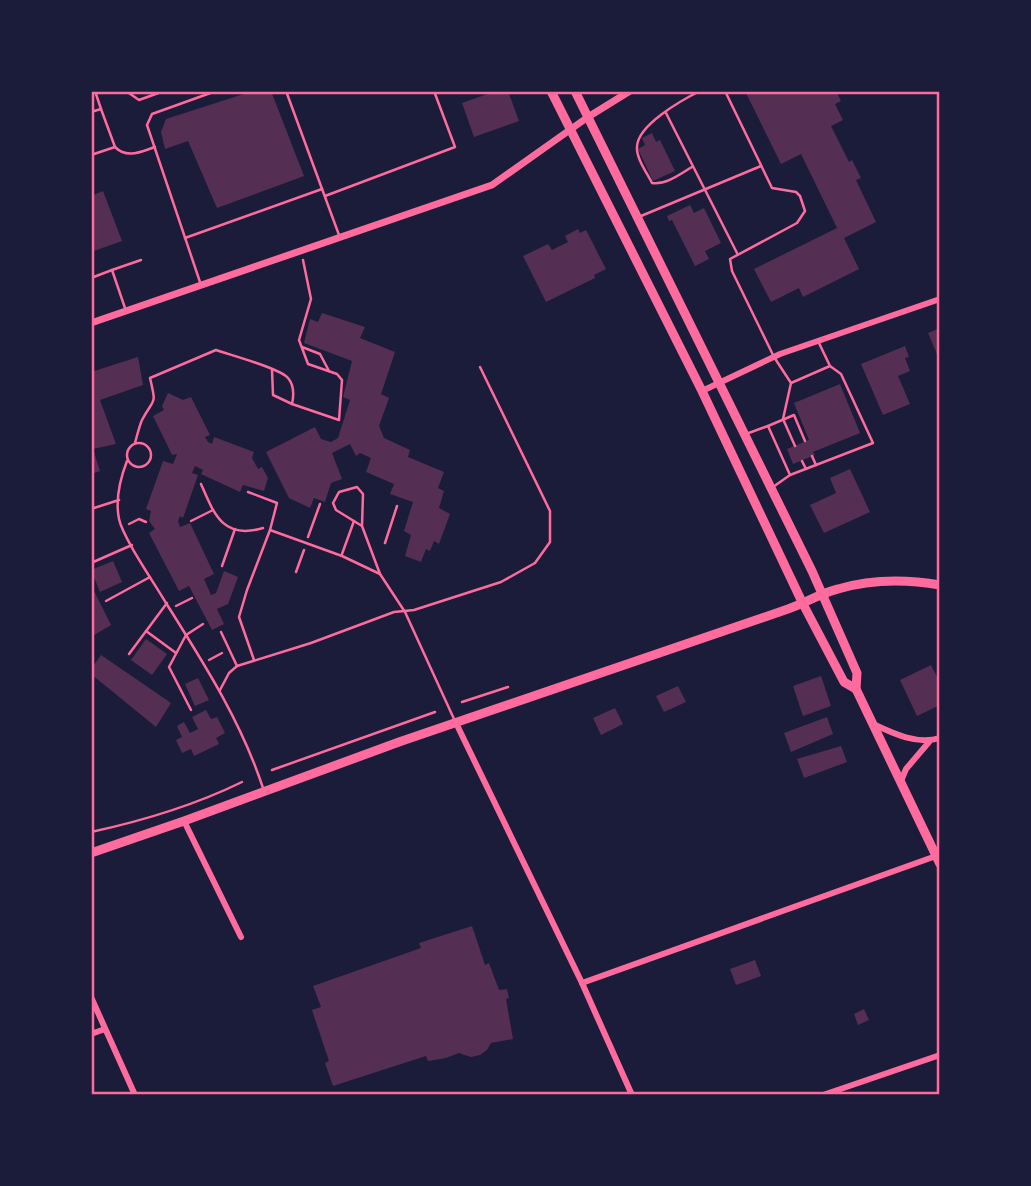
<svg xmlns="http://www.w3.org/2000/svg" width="1031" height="1186" viewBox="0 0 1031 1186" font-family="Rubik,sans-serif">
	<rect width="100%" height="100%" fill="#1b1b3a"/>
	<g fill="#542f53">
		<polygon points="253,91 271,91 304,176 217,208 188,141 165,149 161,132 166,119"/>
		<polygon points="496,91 508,91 519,121 474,137 462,103"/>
		<polygon points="745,91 836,91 841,101 835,104 843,120 831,126 849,162 852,160 861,178 856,180 876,222 844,238 859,269 803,297 799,288 771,302 754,269 837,228 801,154 781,164"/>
		<polygon points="652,133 656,142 660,140 675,171 653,181 638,149 645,145 642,138"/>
		<polygon points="103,191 122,241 91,252 91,196"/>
		<polygon points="690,205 694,213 704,208 721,243 705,251 709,259 695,266 672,220 669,221 667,216"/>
		<polygon points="578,229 580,233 586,230 606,269 594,275 595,278 546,302 523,256 548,244 552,250 568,242 565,236"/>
		<polygon points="322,313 365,327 360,338 395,352 381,394 389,398 379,426 384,438 410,450 408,457 444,472 438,488 444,491 439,508 450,514 439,544 434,541 430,551 426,549 421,562 405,556 411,535 404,531 413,502 390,494 394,484 366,472 371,458 360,453 356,456 350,444 332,453 342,479 331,483 325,502 314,498 310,508 289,498 266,452 315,427 321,439 331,442 338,438 350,400 343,397 352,361 304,343 310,319 318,322"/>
		<polygon points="940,328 940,361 928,333"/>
		<polygon points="905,346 909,357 905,358 910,371 898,376 910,404 883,415 861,364"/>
		<polygon points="138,357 143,385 100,400 116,444 93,449 100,471 91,474 91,372"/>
		<polygon points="840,384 860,433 813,452 815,455 793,464 787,449 809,440 794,403"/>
		<polygon points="168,393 183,400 191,397 210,435 205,437 208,442 212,444 214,437 254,452 252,458 258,469 262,467 268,478 264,491 243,485 240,492 201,474 203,470 195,466 192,473 198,475 183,518 180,516 178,521 180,527 190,523 214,574 204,579 211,595 216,593 224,571 238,577 228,604 217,609 224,624 212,630 189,586 179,591 149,533 155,529 149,521 151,511 146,509 163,461 173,464 177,454 172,455 153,416 164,410 162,406"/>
		<polygon points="850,469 870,512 824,533 810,505 836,493 830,478"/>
		<polygon points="113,561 122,582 100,592 91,570"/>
		<polygon points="91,585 111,625 91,637"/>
		<polygon points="146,639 167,654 152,675 131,660"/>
		<polygon points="101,655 171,703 156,727 91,674 91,669"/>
		<polygon points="931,665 940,683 940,705 917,716 900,680"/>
		<polygon points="821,676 831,706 803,716 793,686"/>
		<polygon points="198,678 209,700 195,706 185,684"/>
		<polygon points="678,686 686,702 664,712 656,696"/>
		<polygon points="615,708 623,724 601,735 593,718"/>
		<polygon points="206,710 211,719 217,717 225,733 216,738 219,744 194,756 191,749 182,753 176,740 182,737 177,726 184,722 190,733 198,729 192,717"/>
		<polygon points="827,717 833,734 791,752 784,733"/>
		<polygon points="841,746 847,762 804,778 797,759"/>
		<polygon points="472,926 485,965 489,963 499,990 507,989 509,998 506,999 513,1039 491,1043 487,1050 480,1055 471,1057 459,1053 446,1058 428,1061 426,1056 333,1086 325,1063 329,1061 312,1010 321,1007 313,986 421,948 419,943"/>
		<polygon points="755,960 761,976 736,985 730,969"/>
		<polygon points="864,1009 869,1020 858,1025 854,1014"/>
	</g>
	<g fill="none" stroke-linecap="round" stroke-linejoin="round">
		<g stroke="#ff6b9d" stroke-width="2.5">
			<polyline points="302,347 320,354 329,371"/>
			<polyline points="272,370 273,395 292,404"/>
			<path d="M135,443C137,436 139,427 142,420C154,397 157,407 150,378L216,350C230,355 279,368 288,378C294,385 294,395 292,404L339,420L342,380L337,374L308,364L299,340L311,299L303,260"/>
			<path d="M201,484C214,514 223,540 263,528"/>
			<polyline points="191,521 213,510"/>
			<polyline points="129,524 139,519 146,522"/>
			<polyline points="308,537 320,504"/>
			<polyline points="385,543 397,506"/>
			<polyline points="222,566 235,529"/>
			<polyline points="296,572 304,550"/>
			<polyline points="176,606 192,598"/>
			<polyline points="209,660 222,653"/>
			<polyline points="462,702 508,687"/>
			<polyline points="272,770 435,712"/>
			<path d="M91,832C142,821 195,805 242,782"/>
		</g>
		<g stroke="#ff6b9d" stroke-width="2.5">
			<polyline points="126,91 139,100 164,91"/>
			<polyline points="286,91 339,235"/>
			<polyline points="725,91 772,188 796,192 800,196 805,211 797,223 730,259 732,271 774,357 791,383 783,419 795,446"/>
			<path d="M101,109L115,147C127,159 140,152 155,147"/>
			<polyline points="91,112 101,109 95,91"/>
			<polyline points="666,113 737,253"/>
			<polyline points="91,155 115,147"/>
			<path d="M692,167C680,174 666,185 652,183C647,173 636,158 637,147C637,125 682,100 700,91"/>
			<polyline points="325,196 455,147 434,91"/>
			<polyline points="641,216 761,166"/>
			<polyline points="185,238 322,189"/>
			<polyline points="112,270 141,260"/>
			<polyline points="91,278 112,270 125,308"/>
			<polyline points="201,285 147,125 152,114 216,91"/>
			<polyline points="791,383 830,366 818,341"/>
			<polyline points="768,426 794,415 805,441"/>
			<polyline points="746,434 768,426 790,475 773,487"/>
			<circle cx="139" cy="455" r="12"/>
			<polyline points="812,456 816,465"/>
			<path d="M127,461C120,479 115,499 119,519C123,538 155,584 166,603C203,662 241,721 263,788"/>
			<polyline points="802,461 806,469"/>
			<polyline points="790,475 873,443 841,374 830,366"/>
			<polyline points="248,492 277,503 270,530"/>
			<polyline points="91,509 119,500"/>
			<polyline points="362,526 336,510 333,503 339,492 357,487 363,494 362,526 380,574"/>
			<polyline points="342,554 354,521"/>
			<polyline points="91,563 132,545"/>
			<polyline points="106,601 150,577"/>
			<polyline points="146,631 176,653"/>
			<polyline points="221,632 237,666"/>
			<polyline points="129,654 167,603"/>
			<polyline points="254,660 239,617 247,590 270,530 342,556 380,574 405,612 454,719"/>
			<polyline points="220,690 229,673 237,666 311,643 394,612 414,610 501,582 535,563 550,542 550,511 480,367"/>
			<polyline points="191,710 169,667 186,635 203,624"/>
		</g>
		<g stroke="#ff6b9d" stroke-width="6">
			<polyline points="702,391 780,354 940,299"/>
			<polyline points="456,723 582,983 632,1095"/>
			<path d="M873,724C894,734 917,745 940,738"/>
			<polyline points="901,781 906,769 929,742"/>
			<polyline points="184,821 241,937"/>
			<polyline points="582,983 936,856"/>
			<polyline points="91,997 135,1095"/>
			<polyline points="91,1034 105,1029"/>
			<polyline points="823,1095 940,1055"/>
		</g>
		<polyline stroke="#ff6b9d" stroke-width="7" points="91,323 492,185 588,117 630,91"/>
		<g stroke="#ff6b9d" stroke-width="9">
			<polyline points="551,91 702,391 803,604 844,682 856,689"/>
			<polyline points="575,91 812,571 857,673 856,689 940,864"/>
			<path d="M91,853L184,821L399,742L788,609C805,603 821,593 838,589C872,579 905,579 940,585"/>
		</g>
	</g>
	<rect width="1031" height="1186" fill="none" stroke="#1b1b3a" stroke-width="186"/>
	<rect x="93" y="93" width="845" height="1000" fill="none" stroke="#ff6b9d" stroke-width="2.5"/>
</svg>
